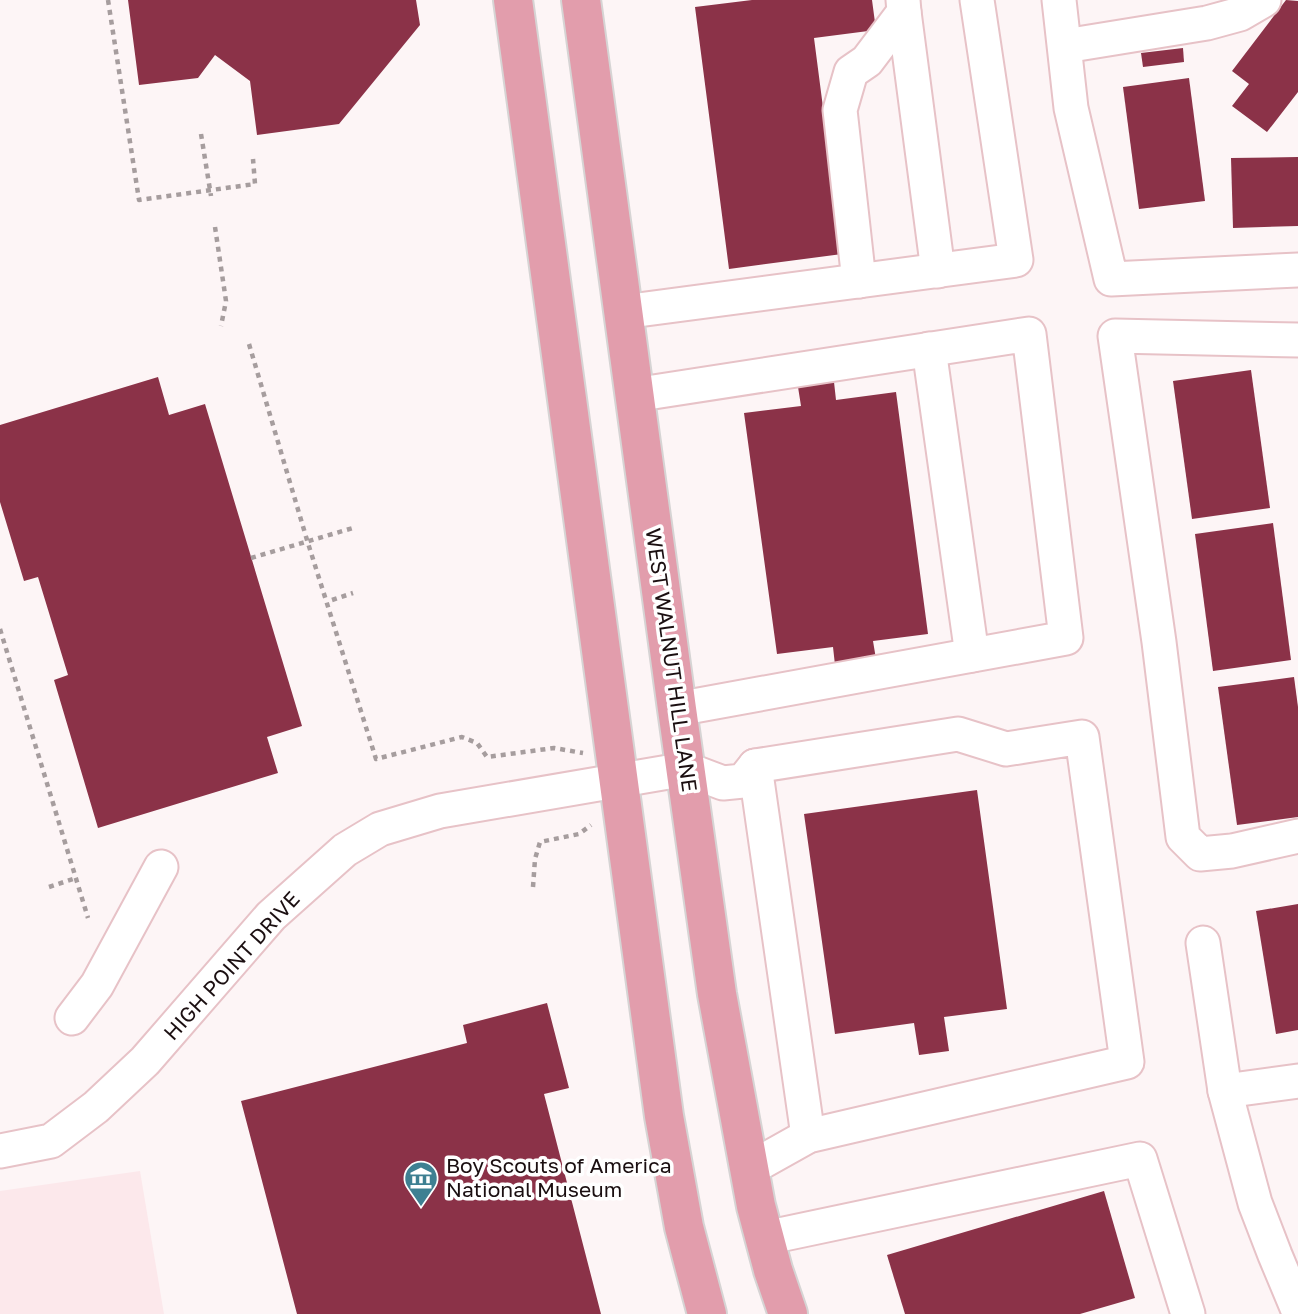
<svg xmlns="http://www.w3.org/2000/svg" width="1298" height="1314" viewBox="0 0 1298 1314" font-family="'Golos Text',sans-serif">
	<rect width="100%" height="100%" fill="#fdf5f6"/>
	<polygon fill="#fce8eb" points="140,1171 164,1314 0,1314 0,1191"/>
	<g fill="#8b3248">
		<polygon points="128,0 416,0 420,25 339,124 257,135 250,81 215,55 198,78 139,85"/>
		<polygon points="752,0 872,0 876,30 814,38 842,254 729,269 695,7"/>
		<polygon points="1286,0 1298,1 1298,92 1267,132 1232,106 1249,84 1232,71"/>
		<polygon points="1183,48 1184,62 1143,67 1141,53"/>
		<polygon points="1189,78 1205,201 1139,209 1123,87"/>
		<polygon points="1298,157 1298,226 1233,228 1231,158"/>
		<polygon points="1251,370 1270,508 1192,519 1173,381"/>
		<polygon points="158,377 169,415 205,404 302,726 267,737 278,773 98,828 54,680 68,675 38,577 24,581 0,502 0,425"/>
		<polygon points="834,382 836,400 896,392 928,634 873,641 876,659 835,665 833,647 777,654 744,413 801,406 798,387"/>
		<polygon points="1273,523 1291,660 1213,671 1195,534"/>
		<polygon points="1294,677 1298,707 1298,817 1237,825 1218,687"/>
		<polygon points="977,790 1007,1009 944,1017 949,1051 919,1055 914,1023 835,1034 804,814"/>
		<polygon points="1298,904 1298,1030 1276,1034 1256,911"/>
		<polygon points="547,1003 569,1088 544,1094 601,1314 297,1314 241,1101 467,1043 463,1025"/>
		<polygon points="1104,1191 1135,1298 1080,1314 905,1314 887,1255"/>
	</g>
	<g fill="none" stroke-linecap="round" stroke-linejoin="round">
		<g stroke="#e7c2c7" stroke-width="37">
			<g id="minor">
				<polyline points="1059,0 1071,108 1111,279 1298,270"/>
				<polyline points="904,12 938,271"/>
				<polyline points="1065,46 1207,23 1240,14 1264,0"/>
				<polyline points="859,281 840,110 851,72 867,61 904,12 903,0"/>
				<polyline points="623,312 1016,260 977,0"/>
				<polyline points="1298,340 1115,336 1159,642 1183,837 1200,854 1232,851 1298,836"/>
				<polyline points="929,349 972,655"/>
				<polyline points="634,395 1029,334 1066,638 677,709"/>
				<polyline points="755,766 808,1136"/>
				<polyline points="1203,943 1225,1091 1255,1203 1275,1255 1298,1310"/>
				<polyline points="72,1018 97,985 161,867"/>
				<polyline points="1225,1091 1298,1081"/>
				<polyline points="0,1151 51,1141 96,1107 145,1061 271,916 345,850 380,829 440,811 686,769 723,783 743,781 755,766 958,734 1006,749 1082,737 1127,1062 808,1136 749,1169"/>
				<polyline points="765,1238 1140,1159 1188,1314"/>
			</g>
		</g>
		<g stroke="#d6d4d4" stroke-width="42">
			<g id="major">
				<polyline points="513,0 664,1116 684,1227 707,1314"/>
				<polyline points="581,0 677,709 717,994 756,1206 773,1270 788,1314"/>
			</g>
		</g>
		<g stroke="#a69d9e" stroke-width="4.5" stroke-dasharray="5 5" stroke-linecap="butt">
			<polyline points="108,0 139,200 255,184 253,159"/>
			<polyline points="201,134 211,196"/>
			<polyline points="215,227 226,301 221,326"/>
			<polyline points="249,344 307,540 376,759 462,737 477,743 487,757 554,748 583,753"/>
			<polyline points="251,558 353,528"/>
			<polyline points="332,600 353,593"/>
			<polyline points="0,629 88,918"/>
			<polyline points="49,887 76,878"/>
			<polyline points="533,887 535,859 540,842 579,834 591,825"/>
		</g>
		<use href="#minor" stroke="#fff" stroke-width="33"/>
		<use href="#major" stroke="#e29dac" stroke-width="38"/>
	</g>
	<defs>
		<g id="museum-pin" transform="scale(1.75)"><path d="M0 17L-7.5 6A9.5 9.5 0 1 1 7.5 6Z" fill="#3e8092" stroke="#fff"/><path d="M0-6L6-3V-2H-6V-3ZM-5-1h2V3h-2ZM-1-1h2V3h-2ZM3-1h2V3H3ZM-6 4H6V6H-6Z" fill="#fff"/></g>
	</defs>
	<g fill-rule="evenodd">
		<use href="#museum-pin" x="421" y="1178"/>
	</g>
	<g text-anchor="middle" stroke-width="7" stroke-linejoin="round" paint-order="stroke">
		<g font-size="21" fill="#1b0f11" stroke="#fff">
			<text transform="translate(671 660) rotate(82)" y="7">WEST WALNUT HILL LANE</text>
			<text transform="translate(232 966) rotate(-48)" y="7">HIGH POINT DRIVE</text>
		</g>
		<g font-size="21" fill="#1b0f11" stroke="#fff" text-anchor="start">
			<text x="446" y="1173">Boy Scouts of America<tspan x="446" dy="24">National Museum</tspan></text>
		</g>
	</g>
</svg>
